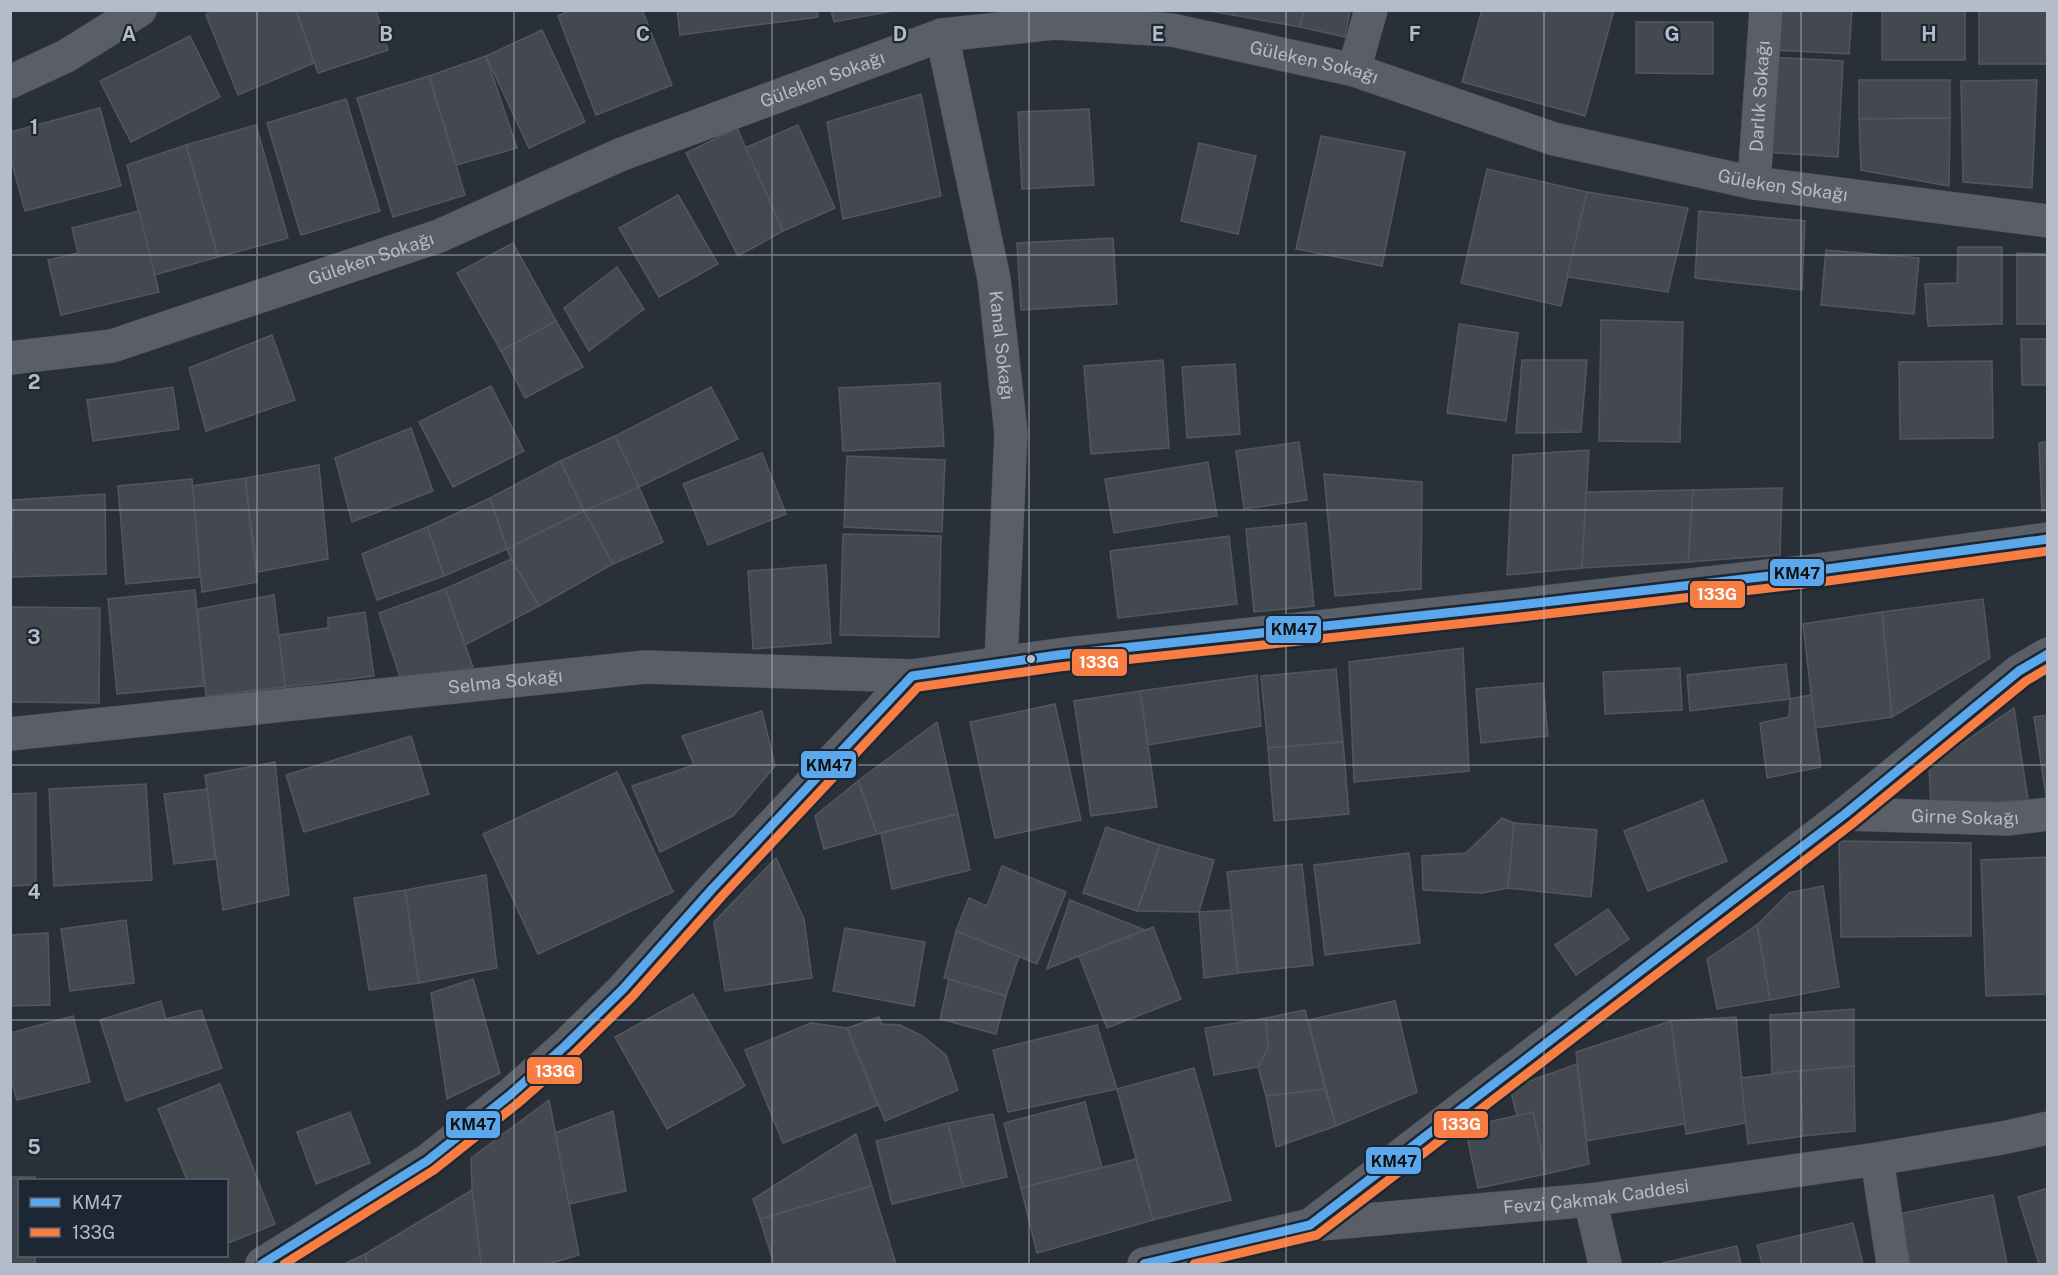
<svg xmlns="http://www.w3.org/2000/svg" width="2058" height="1275" viewBox="0 0 2058 1275" font-family="'Public Sans',sans-serif">
	<rect width="100%" height="100%" fill="#2a3038"/>
	<g fill="#444950" stroke="#52575f" stroke-width="1.5">
		<polygon points="212,10 296,10 314,63 238,95 206,15"/>
		<polygon points="296,10 376,10 388,50 318,73"/>
		<polygon points="571,10 642,10 672,85 596,115 558,16"/>
		<polygon points="677,10 817,10 818,17 680,35"/>
		<polygon points="831,10 898,10 834,22"/>
		<polygon points="1205,10 1233,10 1232,15"/>
		<polygon points="1233,10 1304,10 1300,27 1232,15"/>
		<polygon points="1304,10 1350,10 1345,37 1300,27"/>
		<polygon points="1482,10 1614,10 1585,116 1462,82"/>
		<polygon points="1776,10 1852,10 1849,54 1774,50"/>
		<rect x="1882" y="10" width="83" height="50"/>
		<rect x="1979" y="10" width="69" height="54"/>
		<polygon points="1636,22 1713,22 1713,74 1636,73"/>
		<polygon points="542,30 585,122 529,148 486,56"/>
		<polygon points="190,36 220,97 131,142 100,81"/>
		<polygon points="486,56 517,148 456,165 429,76"/>
		<polygon points="1771,57 1843,61 1838,157 1765,152"/>
		<polygon points="429,76 465,195 393,217 357,98"/>
		<polygon points="1859,80 1950,80 1950,118 1859,119"/>
		<polygon points="2037,80 2032,188 1963,182 1961,81"/>
		<polygon points="921,94 941,196 843,219 827,122"/>
		<polygon points="346,99 380,211 301,235 267,123"/>
		<polygon points="100,108 121,186 25,211 10,156 10,132"/>
		<polygon points="1089,109 1094,185 1022,189 1018,112"/>
		<polygon points="1950,118 1949,186 1861,170 1859,119"/>
		<polygon points="256,125 288,238 218,257 186,145"/>
		<polygon points="798,125 835,208 783,231 745,148"/>
		<polygon points="737,128 783,231 738,256 686,153"/>
		<polygon points="1321,136 1405,152 1382,266 1296,249"/>
		<polygon points="1199,143 1256,156 1238,234 1181,221"/>
		<polygon points="186,145 218,257 154,275 127,165"/>
		<polygon points="1487,169 1587,192 1561,306 1461,283"/>
		<polygon points="1587,192 1688,208 1668,292 1567,277"/>
		<polygon points="678,195 718,264 659,297 619,228"/>
		<polygon points="139,211 159,292 61,315 48,260 78,253 72,228"/>
		<polygon points="1699,211 1805,221 1802,290 1695,278"/>
		<polygon points="1113,238 1117,304 1021,310 1017,243"/>
		<polygon points="513,243 556,321 501,351 457,273"/>
		<polygon points="1958,247 2002,247 2002,324 1928,326 1925,284 1957,283"/>
		<polygon points="1826,250 1919,258 1914,314 1821,305"/>
		<polygon points="2017,253 2048,254 2048,324 2017,324"/>
		<polygon points="617,267 644,309 589,351 564,308"/>
		<polygon points="1601,320 1683,322 1680,442 1599,441"/>
		<polygon points="556,321 583,367 525,398 501,351"/>
		<polygon points="1459,324 1518,333 1506,421 1447,413"/>
		<polygon points="272,335 295,400 206,431 189,368"/>
		<polygon points="2021,339 2048,339 2048,385 2022,385"/>
		<polygon points="1163,360 1169,448 1091,454 1084,366"/>
		<polygon points="1522,360 1587,360 1581,432 1516,433"/>
		<polygon points="1992,361 1993,438 1900,439 1899,362"/>
		<polygon points="1235,364 1240,434 1187,438 1182,367"/>
		<polygon points="940,383 944,446 843,451 839,388"/>
		<polygon points="491,386 524,451 453,487 419,422"/>
		<polygon points="173,387 179,429 93,441 87,400"/>
		<polygon points="711,387 738,439 639,487 615,436"/>
		<polygon points="411,428 433,491 352,522 335,458"/>
		<polygon points="615,436 639,487 584,511 560,461"/>
		<polygon points="1299,442 1307,500 1244,509 1236,451"/>
		<polygon points="2048,442 2048,510 2042,511 2039,443"/>
		<polygon points="1589,450 1582,568 1507,575 1513,455"/>
		<polygon points="762,453 786,514 708,545 683,484"/>
		<polygon points="847,456 945,460 942,532 844,527"/>
		<polygon points="560,461 584,511 507,549 490,498"/>
		<polygon points="1208,462 1217,516 1114,533 1105,479"/>
		<polygon points="319,465 328,559 257,572 245,478"/>
		<polygon points="1324,474 1422,482 1421,589 1335,596"/>
		<polygon points="245,478 257,582 202,592 192,486"/>
		<polygon points="192,479 200,577 126,584 118,486"/>
		<polygon points="639,487 663,542 613,564 584,511"/>
		<polygon points="1782,488 1780,555 1688,562 1693,490"/>
		<polygon points="1693,490 1688,562 1582,568 1586,492"/>
		<polygon points="105,494 106,574 11,577 13,500"/>
		<polygon points="490,498 507,549 444,576 427,527"/>
		<polygon points="584,511 613,564 539,606 511,559 507,549"/>
		<polygon points="1306,523 1314,606 1254,612 1246,529"/>
		<polygon points="427,527 444,576 377,600 362,554"/>
		<polygon points="843,534 941,536 939,637 840,635"/>
		<polygon points="1229,536 1237,604 1118,618 1110,551"/>
		<polygon points="511,559 539,606 465,645 445,589"/>
		<polygon points="826,565 831,643 753,649 748,571"/>
		<polygon points="445,589 473,667 402,683 379,613"/>
		<polygon points="195,590 204,686 117,694 108,599"/>
		<polygon points="274,595 285,687 206,696 197,609"/>
		<polygon points="1983,599 1990,658 1892,717 1882,612"/>
		<polygon points="10,607 100,608 99,703 10,702"/>
		<polygon points="365,612 374,676 285,687 279,635 328,628 328,618"/>
		<polygon points="1882,612 1892,717 1815,728 1803,624"/>
		<polygon points="1463,648 1469,771 1354,782 1349,662"/>
		<polygon points="1786,664 1790,699 1690,711 1687,675"/>
		<polygon points="1680,668 1682,710 1605,714 1603,672"/>
		<polygon points="1336,669 1343,742 1268,748 1261,676"/>
		<polygon points="1257,675 1261,726 1148,745 1140,691"/>
		<polygon points="1543,683 1548,736 1481,743 1476,689"/>
		<polygon points="1140,691 1157,807 1091,816 1074,701"/>
		<polygon points="1811,695 1821,767 1767,778 1760,723 1789,717 1790,699"/>
		<polygon points="1055,704 1081,820 995,838 970,722"/>
		<polygon points="2014,708 2028,800 1931,807 1929,766"/>
		<polygon points="762,711 775,766 733,816 660,852 632,786 694,765 682,736"/>
		<polygon points="2048,715 2048,796 2046,796 2034,717"/>
		<polygon points="937,722 958,814 877,834 858,781"/>
		<polygon points="411,736 429,794 304,832 286,775"/>
		<polygon points="1343,742 1349,814 1274,821 1268,748"/>
		<polygon points="275,762 289,895 223,910 205,775"/>
		<polygon points="617,772 673,892 538,954 483,834"/>
		<polygon points="858,781 877,834 824,849 815,816"/>
		<polygon points="146,784 152,880 54,886 49,789"/>
		<polygon points="207,789 215,859 174,864 164,794"/>
		<polygon points="36,793 36,885 10,886 10,794"/>
		<polygon points="1703,800 1727,861 1648,891 1624,831"/>
		<polygon points="958,814 970,870 892,889 881,833"/>
		<polygon points="1502,818 1514,823 1508,888 1482,893 1423,890 1422,856 1466,853"/>
		<polygon points="1514,823 1597,830 1591,897 1508,888"/>
		<polygon points="1106,827 1160,845 1137,911 1083,893"/>
		<polygon points="1839,841 1971,843 1971,936 1841,937"/>
		<polygon points="1160,845 1214,860 1199,912 1137,911"/>
		<polygon points="1409,853 1420,943 1325,955 1314,865"/>
		<polygon points="2048,857 2048,994 1986,996 1981,860"/>
		<polygon points="776,858 804,919 812,978 725,991 714,922"/>
		<polygon points="1302,864 1313,965 1238,973 1227,872"/>
		<polygon points="1002,866 1066,892 1037,964 956,931 969,898 987,906"/>
		<polygon points="486,875 497,968 419,983 405,890"/>
		<polygon points="1823,886 1839,987 1770,1000 1757,925 1789,893"/>
		<polygon points="405,890 419,983 369,990 354,898"/>
		<polygon points="1070,900 1145,930 1047,969"/>
		<polygon points="1608,909 1629,939 1576,975 1555,945"/>
		<polygon points="1231,910 1238,973 1204,978 1199,912"/>
		<polygon points="126,920 134,983 70,991 61,929"/>
		<polygon points="1757,925 1770,1000 1717,1009 1707,959"/>
		<polygon points="1153,927 1181,999 1107,1028 1079,956"/>
		<polygon points="845,928 925,942 914,1006 833,991"/>
		<polygon points="956,931 1019,956 1006,996 944,978"/>
		<polygon points="48,933 50,1005 10,1006 10,935"/>
		<polygon points="473,979 500,1073 447,1099 431,993"/>
		<polygon points="949,979 1006,996 996,1034 940,1019"/>
		<polygon points="693,994 745,1086 667,1129 615,1037"/>
		<polygon points="161,1001 166,1019 201,1010 222,1068 126,1101 100,1020"/>
		<polygon points="1395,1001 1417,1092 1336,1126 1308,1020"/>
		<polygon points="1854,1009 1854,1066 1772,1073 1770,1015"/>
		<polygon points="1305,1010 1325,1089 1266,1096 1258,1067 1268,1048 1266,1018"/>
		<polygon points="73,1016 90,1082 17,1100 10,1076 10,1033"/>
		<polygon points="879,1017 882,1024 900,1025 922,1036 946,1055 958,1090 885,1121 847,1028"/>
		<polygon points="1736,1017 1746,1123 1686,1134 1671,1021"/>
		<polygon points="1266,1018 1268,1048 1258,1067 1214,1075 1205,1028"/>
		<polygon points="1671,1021 1685,1124 1587,1141 1576,1052"/>
		<polygon points="811,1023 847,1028 878,1105 783,1143 745,1050"/>
		<polygon points="1097,1025 1117,1089 1008,1112 993,1050"/>
		<polygon points="1577,1064 1589,1164 1546,1174 1533,1112 1517,1116 1510,1088"/>
		<polygon points="1854,1066 1855,1131 1803,1136 1800,1071"/>
		<polygon points="1194,1068 1231,1200 1153,1220 1117,1089"/>
		<polygon points="1800,1071 1803,1136 1748,1144 1741,1078"/>
		<polygon points="220,1084 275,1224 226,1244 226,1180 187,1180 158,1109"/>
		<polygon points="1325,1089 1336,1126 1276,1147 1266,1096"/>
		<polygon points="549,1100 579,1255 548,1264 481,1264 472,1190 471,1158"/>
		<polygon points="1085,1102 1102,1168 1021,1188 1004,1123"/>
		<polygon points="613,1111 626,1191 569,1204 555,1133"/>
		<polygon points="350,1112 370,1163 316,1184 297,1132"/>
		<polygon points="1533,1112 1546,1174 1478,1188 1465,1127"/>
		<polygon points="993,1114 1007,1177 963,1187 948,1123"/>
		<polygon points="948,1123 963,1187 892,1204 876,1141"/>
		<polygon points="856,1134 872,1186 760,1219 753,1199"/>
		<polygon points="1136,1159 1153,1220 1037,1253 1021,1188"/>
		<polygon points="10,1177 35,1177 35,1180 20,1180 20,1256 35,1256 35,1264 10,1264"/>
		<polygon points="872,1186 896,1264 774,1264 760,1219"/>
		<polygon points="2048,1188 2048,1264 2039,1264 2018,1197"/>
		<polygon points="472,1190 481,1264 367,1264 365,1254"/>
		<polygon points="1993,1195 2007,1264 1904,1264 1893,1215"/>
		<polygon points="1853,1223 1863,1264 1762,1264 1757,1245"/>
		<polygon points="1737,1246 1741,1264 1664,1264 1663,1263"/>
		<polygon points="365,1254 367,1264 344,1264"/>
	</g>
	<g fill="none" stroke-linecap="round" stroke-linejoin="round">
		<g stroke="#484c53" stroke-width="34">
			<g id="minor">
				<path id="s1" d="M942,35L994,279L1011,433L1001,662"/>
				<polyline points="1354,70 1371,10"/>
				<polyline points="10,82 66,56 140,10"/>
				<path id="s2" d="M1754,183L1766,10"/>
				<path id="s3" d="M10,358L112,346L439,236L622,154L942,35L1054,23L1172,30L1354,70L1554,139L1754,183L2048,221"/>
				<path id="s4" d="M10,734L645,667L912,676L1058,655L1511,606L1812,571L2048,539"/>
				<path id="s5" d="M1845,814L2008,819L2048,814"/>
				<polyline points="1877,1159 1893,1264"/>
				<polyline points="1590,1200 1605,1264"/>
				<polyline points="262,1264 427,1161 510,1095 565,1046 623,989 713,888 912,676"/>
			</g>
		</g>
		<g stroke="#484c53" stroke-width="34">
			<g id="tertiary">
				<polyline points="1310,1225 1845,814 2019,671 2048,654"/>
				<path id="s6" d="M1144,1264L1310,1225L1590,1200L1877,1159L2002,1138L2048,1128"/>
			</g>
		</g>
		<use href="#minor" stroke="#5a5e66" stroke-width="33"/>
		<use href="#tertiary" stroke="#5a5e66" stroke-width="33"/>
		<g stroke="#1d2633" stroke-width="14">
			<g id="bus-1">
				<polyline points="262,1264 427,1161 510,1095 565,1046 623,989 713,888 912,676 1058,655 1511,606 1812,571 2048,539"/>
				<polyline points="1144,1264 1310,1225 1845,814 2019,671 2048,654"/>
			</g>
		</g>
		<g stroke="#1d2633" stroke-width="14">
			<g id="bus-2">
				<polyline points="284,1264 434,1170 517,1104 573,1055 632,997 722,896 918,687 1059,667 1512,618 1813,583 2048,551"/>
				<polyline points="1194,1264 1317,1235 1852,824 2026,681 2048,668"/>
			</g>
		</g>
		<use href="#bus-1" stroke="#5aa8eb" stroke-width="9"/>
		<use href="#bus-2" stroke="#f77d43" stroke-width="9"/>
	</g>
	<path fill="none" stroke="#b4bcc9" stroke-width="1.5" stroke-opacity="0.55" d="M257,10V1264M514,10V1264M772,10V1264M1029,10V1264M1286,10V1264M1544,10V1264M1801,10V1264M10,255H2048M10,510H2048M10,765H2048M10,1020H2048"/>
	<circle fill="#b4bcc9" stroke="#1d2633" stroke-width="2" cx="1031" cy="659" r="5"/>
	<g text-anchor="middle" stroke-width="4.5" stroke-linejoin="round" paint-order="stroke">
		<g font-size="18" fill="#b4bcc9" stroke="#1d2633">
			<text dy="6" stroke="none"><textPath href="#s3" startOffset="1366">Güleken Sokağı</textPath></text>
			<text dy="6" stroke="none"><textPath href="#s3" startOffset="862">Güleken Sokağı</textPath></text>
			<text dy="6" stroke="none"><textPath href="#s2" startOffset="87">Darlık Sokağı</textPath></text>
			<text dy="6" stroke="none"><textPath href="#s3" startOffset="1852">Güleken Sokağı</textPath></text>
			<text dy="6" stroke="none"><textPath href="#s3" startOffset="376">Güleken Sokağı</textPath></text>
			<text dy="6" stroke="none"><textPath href="#s1" startOffset="316">Kanal Sokağı</textPath></text>
			<text dy="6" stroke="none"><textPath href="#s4" startOffset="498">Selma Sokağı</textPath></text>
			<text dy="6" stroke="none"><textPath href="#s5" startOffset="120">Girne Sokağı</textPath></text>
			<text dy="6" stroke="none"><textPath href="#s6" startOffset="458">Fevzi Çakmak Caddesi</textPath></text>
		</g>
	</g>
	<g font-size="20" text-anchor="middle" font-weight="bold" fill="#b4bcc9" stroke="#1d2633" stroke-width="4.5" stroke-linejoin="round" paint-order="stroke">
		<text x="129" y="41">A</text>
		<text x="386" y="41">B</text>
		<text x="643" y="41">C</text>
		<text x="900" y="41">D</text>
		<text x="1158" y="41">E</text>
		<text x="1415" y="41">F</text>
		<text x="1672" y="41">G</text>
		<text x="1929" y="41">H</text>
		<text x="34" y="134">1</text>
		<text x="34" y="389">2</text>
		<text x="34" y="644">3</text>
		<text x="34" y="899">4</text>
		<text x="34" y="1154">5</text>
	</g>
	<g stroke="#1d2633" stroke-width="2">
		<rect x="1769" y="558" width="56" height="29" rx="6" fill="#5aa8eb"/>
		<rect x="1689" y="580" width="57" height="29" rx="6" fill="#f77d43"/>
		<rect x="1265" y="615" width="57" height="29" rx="6" fill="#5aa8eb"/>
		<rect x="1071" y="648" width="57" height="29" rx="6" fill="#f77d43"/>
		<rect x="800" y="750" width="57" height="29" rx="6" fill="#5aa8eb"/>
		<rect x="526" y="1056" width="57" height="29" rx="6" fill="#f77d43"/>
		<rect x="1433" y="1110" width="56" height="29" rx="6" fill="#f77d43"/>
		<rect x="445" y="1110" width="56" height="29" rx="6" fill="#5aa8eb"/>
		<rect x="1365" y="1146" width="57" height="29" rx="6" fill="#5aa8eb"/>
	</g>
	<g font-size="16" text-anchor="middle" font-weight="bold" fill="#fff">
		<text x="1717" y="600">133G</text>
		<text x="1099" y="668">133G</text>
		<text x="555" y="1077">133G</text>
		<text x="1461" y="1130">133G</text>
	</g>
	<g font-size="16" text-anchor="middle" font-weight="bold" fill="#111">
		<text x="1797" y="579">KM47</text>
		<text x="1294" y="635">KM47</text>
		<text x="829" y="771">KM47</text>
		<text x="473" y="1130">KM47</text>
		<text x="1394" y="1167">KM47</text>
	</g>
	<rect width="2058" height="1275" fill="none" stroke="#b4bcc9" stroke-width="24"/>
	<rect x="18" y="1179" width="210" height="78" fill="#1d2633" stroke="#59626f" stroke-width="1.5"/>
	<rect x="30" y="1198" width="30" height="9" fill="#5aa8eb" stroke="#59626f" stroke-width="1.5"/>
	<text x="72" y="1209" font-size="18" fill="#b4bcc9">KM47</text>
	<rect x="30" y="1228" width="30" height="9" fill="#f77d43" stroke="#59626f" stroke-width="1.5"/>
	<text x="72" y="1239" font-size="18" fill="#b4bcc9">133G</text>
</svg>
